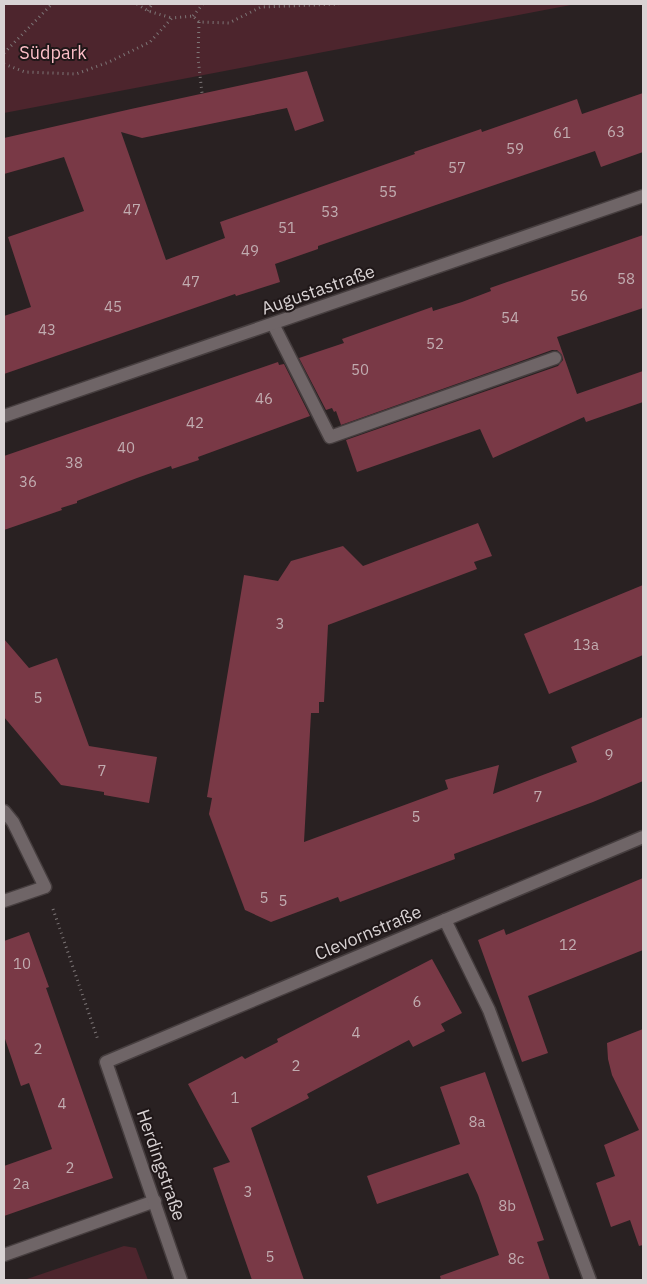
<svg xmlns="http://www.w3.org/2000/svg" width="647" height="1284" viewBox="0 0 647 1284" font-family="'IBM Plex Sans',sans-serif">
	<rect width="100%" height="100%" fill="#292122"/>
	<g fill="#4d252d">
		<polygon points="4,4 576,4 4,113"/>
		<polygon points="124,1246 136,1248 148,1280 24,1280"/>
	</g>
	<g fill="#793946">
		<polygon points="307,71 324,121 295,131 287,108 142,138 121,132 166,260 225,238 220,222 415,154 414,152 481,129 482,132 577,99 582,114 643,93 643,152 601,167 595,151 433,206 318,246 318,249 275,264 280,282 236,296 235,294 4,374 4,316 31,307 8,237 84,211 64,157 4,174 4,138 131,109"/>
		<polygon points="643,235 643,308 557,337 577,394 643,371 643,402 586,422 584,417 493,458 480,429 357,472 346,440 558,366 563,360 562,355 557,350 552,350 341,425 336,411 334,412 332,408 326,410 299,358 344,343 342,339 432,307 433,311 462,302 491,291 490,288"/>
		<polygon points="278,362 279,365 284,364 310,416 198,457 199,460 172,469 171,466 137,478 77,501 77,503 61,508 62,510 4,530 4,456"/>
		<polygon points="478,523 492,556 474,562 477,569 328,625 324,702 319,702 319,713 311,713 304,842 448,789 445,780 499,765 493,794 577,762 571,747 643,717 643,781 593,802 454,854 455,859 340,902 338,897 271,922 245,910 209,814 212,798 207,797 244,575 278,581 291,561 343,546 363,566"/>
		<polygon points="643,585 643,655 549,694 524,634"/>
		<polygon points="4,639 29,668 57,658 89,746 157,757 149,803 104,795 104,792 61,785 4,717"/>
		<polygon points="643,878 643,950 528,996 548,1053 522,1062 478,940 504,929 506,935"/>
		<polygon points="29,932 49,987 46,988 113,1178 4,1216 4,1166 52,1149 29,1083 21,1086 4,1036 4,941"/>
		<polygon points="432,959 462,1013 441,1024 445,1031 413,1047 409,1040 307,1094 309,1098 251,1128 304,1280 252,1280 213,1168 230,1162 188,1084 242,1056 245,1059 278,1042 277,1039"/>
		<polygon points="643,1029 643,1245 639,1246 630,1220 611,1227 596,1183 615,1176 604,1145 639,1130 612,1075 608,1059 607,1043"/>
		<polygon points="485,1072 544,1240 537,1242 550,1280 441,1280 440,1276 499,1255 478,1195 468,1173 377,1204 367,1176 460,1144 440,1087"/>
	</g>
	<g fill="none" stroke-linecap="round" stroke-linejoin="round">
		<g stroke="#463e3f" stroke-width="15">
			<g id="minor">
				<polyline points="273,324 330,437 555,358"/>
				<polyline points="4,416 643,196"/>
				<polyline points="4,811 13,822 45,887 4,901"/>
				<polyline points="445,920 489,1010 590,1280"/>
				<polyline points="4,1255 155,1201"/>
				<polyline points="181,1280 106,1062 643,837"/>
			</g>
		</g>
		<g stroke="#7d7677" stroke-width="3" stroke-dasharray="1 4" stroke-linecap="butt">
			<polyline points="137,4 148,11 172,18"/>
			<polyline points="148,11 152,4"/>
			<polyline points="193,16 203,4"/>
			<polyline points="199,22 198,58 202,93"/>
			<polyline points="4,53 52,4"/>
			<polyline points="4,64 25,72 76,74 109,62 150,42 172,18 193,16 199,22 229,23 261,7 339,4"/>
			<polyline points="53,909 98,1040"/>
		</g>
		<use href="#minor" stroke="#6f6567" stroke-width="12"/>
	</g>
	<g text-anchor="middle" stroke-width="4" stroke-linejoin="round" paint-order="stroke">
		<g font-size="15" fill="#c1acb0">
			<text x="616" y="137">63</text>
			<text x="562" y="138">61</text>
			<text x="515" y="154">59</text>
			<text x="457" y="173">57</text>
			<text x="388" y="197">55</text>
			<text x="132" y="215">47</text>
			<text x="330" y="217">53</text>
			<text x="287" y="233">51</text>
			<text x="250" y="256">49</text>
			<text x="626" y="284">58</text>
			<text x="191" y="287">47</text>
			<text x="579" y="301">56</text>
			<text x="113" y="312">45</text>
			<text x="510" y="323">54</text>
			<text x="47" y="335">43</text>
			<text x="435" y="349">52</text>
			<text x="360" y="375">50</text>
			<text x="264" y="404">46</text>
			<text x="195" y="428">42</text>
			<text x="126" y="453">40</text>
			<text x="74" y="468">38</text>
			<text x="28" y="487">36</text>
			<text x="280" y="629">3</text>
			<text x="586" y="650">13a</text>
			<text x="38" y="703">5</text>
			<text x="609" y="760">9</text>
			<text x="102" y="776">7</text>
			<text x="538" y="802">7</text>
			<text x="416" y="822">5</text>
			<text x="264" y="903">5</text>
			<text x="283" y="906">5</text>
			<text x="568" y="950">12</text>
			<text x="22" y="969">10</text>
			<text x="417" y="1007">6</text>
			<text x="356" y="1038">4</text>
			<text x="38" y="1054">2</text>
			<text x="296" y="1071">2</text>
			<text x="235" y="1103">1</text>
			<text x="62" y="1109">4</text>
			<text x="477" y="1127">8a</text>
			<text x="70" y="1173">2</text>
			<text x="21" y="1189">2a</text>
			<text x="248" y="1197">3</text>
			<text x="507" y="1211">8b</text>
			<text x="270" y="1262">5</text>
			<text x="516" y="1264">8c</text>
		</g>
		<g font-size="18" fill="#fdbfc8" stroke="#1f1718">
			<text x="53" y="59">Südpark</text>
		</g>
		<g font-size="18" fill="#d9d3d4" stroke="#1f1718">
			<text transform="translate(318 290) rotate(-19)" y="6">Augustastraße</text>
			<text transform="translate(368 933) rotate(-23)" y="6">Clevornstraße</text>
			<text transform="translate(161 1165) rotate(71)" y="6">Herdingstraße</text>
		</g>
	</g>
	<rect width="647" height="1284" fill="none" stroke="#d9d3d4" stroke-width="10"/>
</svg>
